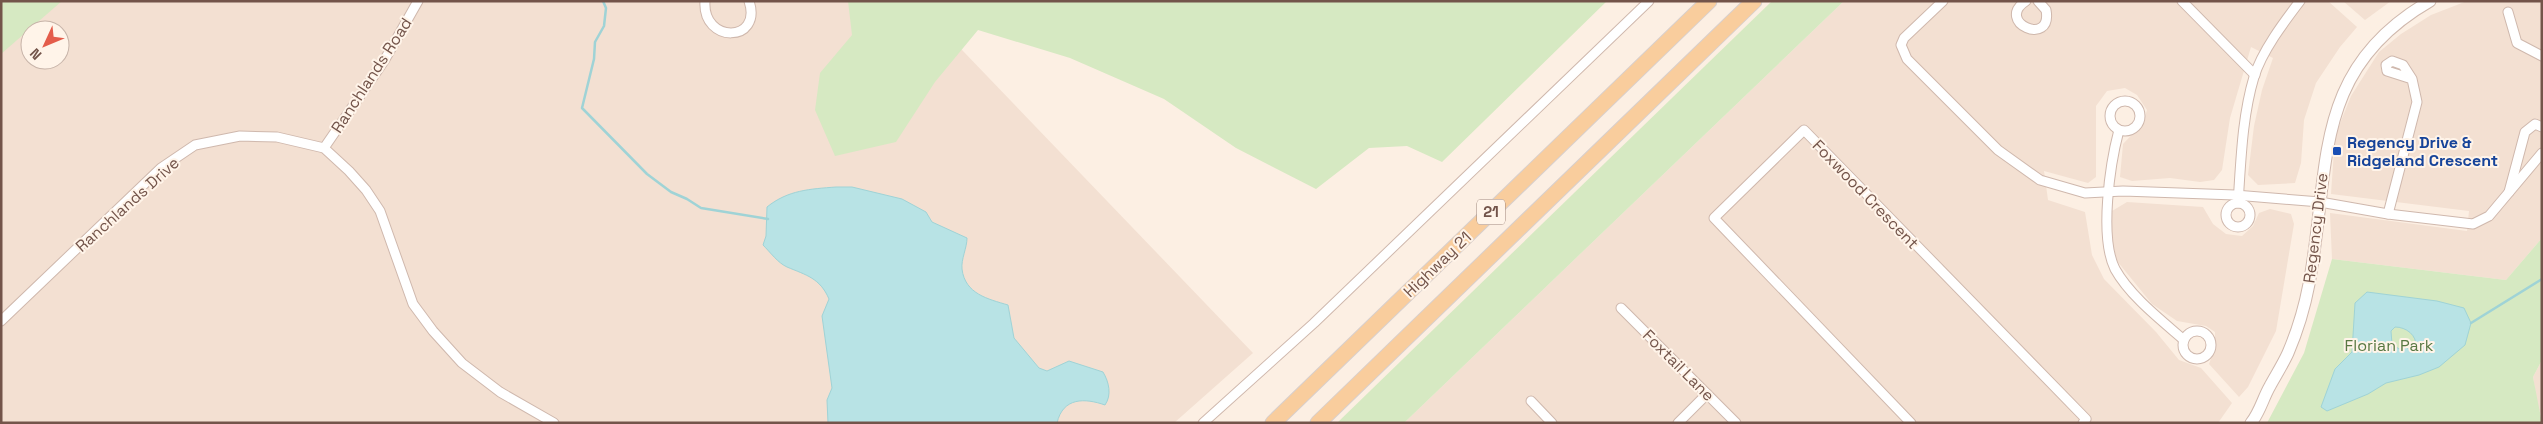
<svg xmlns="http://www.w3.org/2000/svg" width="2543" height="424" viewBox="0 0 2543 424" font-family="'Space Grotesk',sans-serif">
	<rect width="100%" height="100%" fill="#fcefe3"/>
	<g fill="#f3e0d2" fill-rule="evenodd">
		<path d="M52,1H915L1253,353L1174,423H1V53ZM30,30H60V60H30Z"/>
		<polygon points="1844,1 2328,1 2357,27 2340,47 2316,83 2304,120 2301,163 2295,183 2258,185 2248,175 2254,126 2262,90 2273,58 2251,47 2230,118 2222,170 2214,180 2200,182 2170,178 2132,181 2120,177 2123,144 2143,123 2147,110 2137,95 2125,88 2107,91 2096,106 2096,177 2088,183 2044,171 2048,200 2085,212 2092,255 2104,279 2156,332 2179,360 2201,368 2232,403 2218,423 1404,423"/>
		<polygon points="2343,1 2391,1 2365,20"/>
		<polygon points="2467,1 2542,1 2542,238 2506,280 2332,259 2330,213 2467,231 2469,211 2331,194 2335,136 2351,96 2379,52 2401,34 2431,15"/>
		<polygon points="2127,202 2203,207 2213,224 2226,234 2242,236 2253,226 2259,213 2270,209 2291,214 2294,224 2276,331 2248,387 2239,397 2209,364 2215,348 2215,332 2206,326 2177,321 2152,304 2117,261 2110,234 2112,211"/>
		<polygon points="2542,360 2542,416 2538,408 2533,377"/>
	</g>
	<g fill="#d6e9c2">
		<polygon points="1,1 62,1 1,54"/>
		<polygon points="848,1 1607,1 1442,162 1407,146 1369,148 1316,189 1236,148 1164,99 1070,58 978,30 935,82 896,142 835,156 815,110 820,73 852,35"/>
		<polygon points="1772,1 1844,1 1404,423 1337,423"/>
		<polygon points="2542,238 2542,360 2533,377 2542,423 2267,423 2304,353 2332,259 2506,280"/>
	</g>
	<g fill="#b8e3e5" stroke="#9fd3d6" fill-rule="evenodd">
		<path d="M836,187H852L902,199L926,212L932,222L967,238C967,248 961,259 962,269C965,294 988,299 1008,305L1014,338L1039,368L1047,371L1069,361L1103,372C1109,382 1112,395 1105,405C1085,398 1063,397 1057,423H828L827,400L832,388L822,316L829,299C820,278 806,275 787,267C778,263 770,252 763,245L766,236L767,207C788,190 810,189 836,187Z"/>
		<path d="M2367,292L2437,301L2464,308L2471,323L2465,345L2439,367L2419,375L2386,383L2368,394L2327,411L2321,407L2335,369L2352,352L2355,303ZM2395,327C2406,327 2417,335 2416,347L2412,350L2404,347L2399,349L2392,344L2391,331Z"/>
	</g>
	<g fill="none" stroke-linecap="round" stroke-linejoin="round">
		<g stroke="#9fd3d6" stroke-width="2.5">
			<polyline points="603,1 606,8 604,26 595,42 594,59 582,108 647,174 671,192 687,199 701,208 768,219"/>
			<polyline points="2471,323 2542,279"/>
		</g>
		<g stroke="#cfb8ad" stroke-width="11">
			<g id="minor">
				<path d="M705,1C702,44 763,43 749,1"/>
				<polyline points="1943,1 1904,38 1901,45 1907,59 1998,150 2040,180 2085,193 2123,191 2235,195 2320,202 2388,214 2473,224 2489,216 2542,153"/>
				<path d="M2026,1C1994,22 2053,48 2046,10L2038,1"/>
				<polyline points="2182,1 2255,75"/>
				<polyline points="2508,12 2517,43 2542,56"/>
				<circle cx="2125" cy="116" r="15"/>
				<path d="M2119,130C2110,164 2099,237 2115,269C2130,296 2161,320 2184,340"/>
				<polyline points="324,148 384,61 418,1"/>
				<polyline points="2509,192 2525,132 2535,124 2542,127"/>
				<circle cx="2238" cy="215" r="12"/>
				<path d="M2238,203C2241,161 2242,117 2254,77C2262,51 2284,22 2300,1"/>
				<polyline points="2388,214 2417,102 2412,79 2403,65 2392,61 2386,65 2387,71 2412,79"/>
				<polyline points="1621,308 1736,423"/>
				<polyline points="1,321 161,168 195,145 240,136 277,137 324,148 349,171 366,190 380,211 413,304 433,331 462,363 500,392 554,423"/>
				<circle cx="2197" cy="345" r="14"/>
				<polyline points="1531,401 1552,423"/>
				<polyline points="1203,423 1314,323 1649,1"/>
				<polyline points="1678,423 1707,394"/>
				<polyline points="1911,423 1714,218 1804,130 2086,419 2083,423"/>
			</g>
		</g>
		<g stroke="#cfb8ad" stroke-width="13">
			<path id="tertiary" d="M2251,423C2260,412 2263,398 2270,386C2276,375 2283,364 2288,353C2297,332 2305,305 2309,284C2331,168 2310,70 2430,1"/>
		</g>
		<g stroke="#d8cfcc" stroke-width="17">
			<g id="primary">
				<polyline points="1273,423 1709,1"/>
				<polyline points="1318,423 1754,1"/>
			</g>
		</g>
		<use href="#minor" stroke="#fff" stroke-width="9"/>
		<use href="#tertiary" stroke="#fff" stroke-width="11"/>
		<use href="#primary" stroke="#f9cd9d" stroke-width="15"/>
	</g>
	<rect fill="#1a4fb4" stroke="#fff4e9" stroke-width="2" x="2332" y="146" width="10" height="10" rx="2.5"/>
	<g text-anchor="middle" stroke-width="4" stroke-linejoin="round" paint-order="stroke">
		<rect fill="#fff4e9" stroke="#9d847a" stroke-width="1" x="1477" y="199.5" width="28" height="25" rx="4"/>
		<g font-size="15" font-weight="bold" fill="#73544a">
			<text x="1491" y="217">21</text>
		</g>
		<g font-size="16" fill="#73544a" stroke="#fff4e9">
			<text transform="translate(371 75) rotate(-57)" y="6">Ranchlands Road</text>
			<text transform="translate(1866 194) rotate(46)" y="6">Foxwood Crescent</text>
			<text transform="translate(127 204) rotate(-42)" y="6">Ranchlands Drive</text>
			<text transform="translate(2315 228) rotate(-83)" y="6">Regency Drive</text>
			<text transform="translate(1437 264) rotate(-44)" y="6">Highway 21</text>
			<text transform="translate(1679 365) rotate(45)" y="6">Foxtail Lane</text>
		</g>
		<g font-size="16" font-weight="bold" fill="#164399" stroke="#fff4e9" text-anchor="start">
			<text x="2347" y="148">Regency Drive &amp;<tspan x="2347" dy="18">Ridgeland Crescent</tspan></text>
		</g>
		<g font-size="16" fill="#587842" stroke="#fff4e9">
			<text x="2389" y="351">Florian Park</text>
		</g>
	</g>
	<rect width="2543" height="424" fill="none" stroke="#73544a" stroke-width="5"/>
	<g transform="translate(45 45) rotate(226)"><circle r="24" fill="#fff4e9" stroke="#c7b4a9"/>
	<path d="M0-4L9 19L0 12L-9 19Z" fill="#e45c4a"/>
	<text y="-8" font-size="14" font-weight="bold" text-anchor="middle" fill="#73544a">N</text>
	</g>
</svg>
